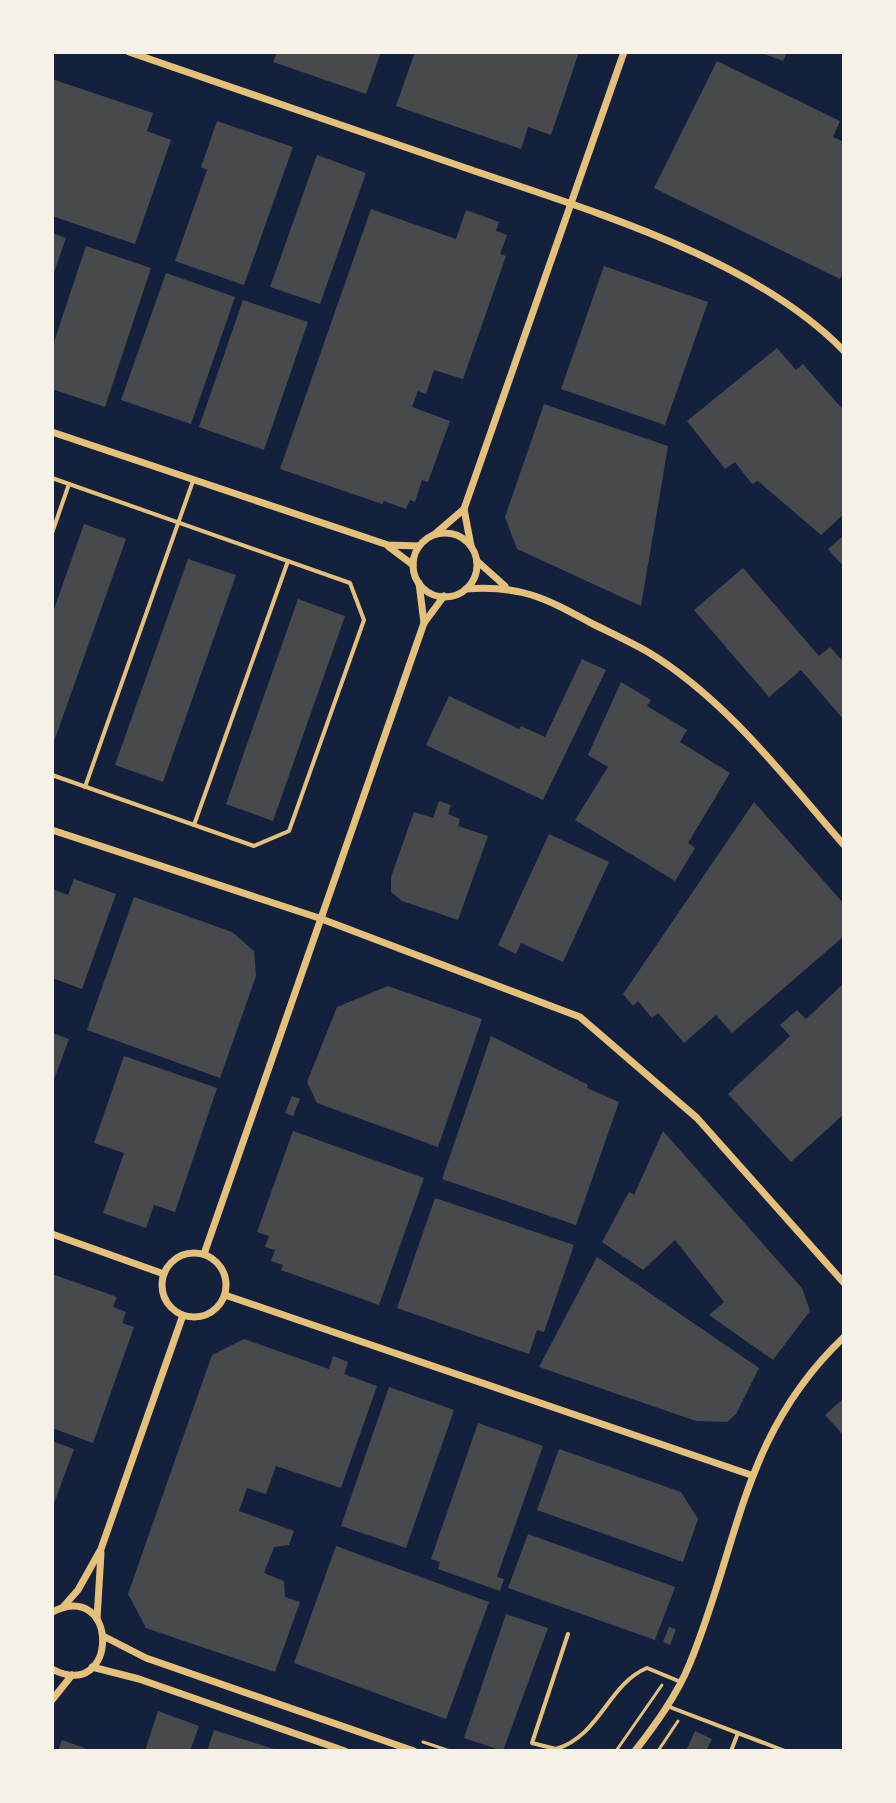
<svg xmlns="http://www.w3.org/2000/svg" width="896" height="1803" viewBox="0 0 896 1803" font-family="'Noto Sans',sans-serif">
	<rect width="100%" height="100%" fill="#14213d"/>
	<g fill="#48494c">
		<polygon points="277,52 381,52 366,94 273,62"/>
		<polygon points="415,52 579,52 551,135 528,127 521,149 396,106"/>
		<polygon points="759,52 787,52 783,61"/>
		<polygon points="717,61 840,121 833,137 844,142 844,270 840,279 654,188"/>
		<polygon points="52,79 153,113 147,131 171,140 135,244 52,216"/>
		<polygon points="217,121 293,147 244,285 175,261 207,170 201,167"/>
		<polygon points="317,155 366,173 320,304 270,287"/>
		<polygon points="371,209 456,239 466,210 499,222 496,231 507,235 500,254 506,256 463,379 434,370 426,394 418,391 412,407 450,421 428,482 422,480 415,502 410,500 406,509 384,501 382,504 280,469"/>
		<polygon points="52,233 66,238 52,278"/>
		<polygon points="86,246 151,268 105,407 52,389 52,348"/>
		<polygon points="604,266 708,302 665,425 561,389"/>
		<polygon points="166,273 235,297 191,424 121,400"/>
		<polygon points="243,300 308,322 264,450 199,427"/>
		<polygon points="777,348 796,370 803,364 844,411 844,514 821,535 758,481 752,484 735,462 725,469 687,421"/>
		<polygon points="544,404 668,446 641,606 517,549 505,517"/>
		<polygon points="84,524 126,539 52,747 52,615"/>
		<polygon points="844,535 844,567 828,549"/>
		<polygon points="188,559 236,575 163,782 115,765"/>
		<polygon points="743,568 819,656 830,647 844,662 844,720 801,670 769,697 694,610"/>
		<polygon points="298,599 345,616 273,821 226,804"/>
		<polygon points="582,659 606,670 543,800 426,745 449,696 519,729 521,726 545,737"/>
		<polygon points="621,682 651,700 647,706 687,730 680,742 730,773 688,843 695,848 675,881 575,820 608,767 588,755"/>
		<polygon points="439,801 451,805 448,814 460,819 458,826 488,836 458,920 402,901 391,892 391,877 414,812 433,818"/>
		<polygon points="754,802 844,904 844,936 732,1033 716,1015 684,1043 658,1013 652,1018 638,1001 633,1006 623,994"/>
		<polygon points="549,834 609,862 563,962 521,943 516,954 498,945"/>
		<polygon points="74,879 116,894 82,989 52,978 52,889 68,895"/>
		<polygon points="134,897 232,932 254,951 256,976 220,1078 87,1030"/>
		<polygon points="844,983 844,1114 791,1162 728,1094 790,1036 780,1025 797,1010 806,1019"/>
		<polygon points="388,986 482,1019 438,1147 317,1103 307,1082 337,1007"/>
		<polygon points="52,1033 69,1039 52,1085"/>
		<polygon points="491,1036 588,1085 587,1088 619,1102 576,1225 442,1179"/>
		<polygon points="124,1056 217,1088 175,1212 154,1205 146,1228 103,1213 124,1153 94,1143"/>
		<polygon points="292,1096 300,1099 293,1116 285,1113"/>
		<polygon points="293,1131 424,1178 379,1305 281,1270 283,1265 271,1261 275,1250 265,1247 269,1236 257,1232"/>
		<polygon points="663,1131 802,1288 810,1311 773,1360 709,1315 724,1302 675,1240 643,1270 602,1242 629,1192 634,1195"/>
		<polygon points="435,1198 574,1245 544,1332 537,1330 529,1354 397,1308"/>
		<polygon points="597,1257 759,1368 736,1414 727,1422 696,1421 539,1367"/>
		<polygon points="52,1274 117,1297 113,1307 126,1312 122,1323 134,1327 93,1443 52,1428"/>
		<polygon points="244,1339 329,1369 333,1356 348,1362 344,1374 377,1386 341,1488 276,1466 266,1494 247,1488 239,1511 294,1531 289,1545 274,1547 264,1573 284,1581 285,1597 300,1602 275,1672 146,1628 128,1594 212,1355"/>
		<polygon points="389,1387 454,1410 406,1548 341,1526"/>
		<polygon points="844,1398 844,1436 825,1415"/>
		<polygon points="478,1423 543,1446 497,1577 504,1579 500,1591 438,1569 440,1562 431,1559"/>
		<polygon points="52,1441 74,1449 52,1509"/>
		<polygon points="559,1449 681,1492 698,1519 683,1562 537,1510"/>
		<polygon points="528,1534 675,1587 655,1640 508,1588"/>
		<polygon points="336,1546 489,1602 446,1719 294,1663"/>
		<polygon points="506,1614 548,1628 503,1751 464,1738"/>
		<polygon points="669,1627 676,1629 670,1645 663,1642"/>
		<polygon points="158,1711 199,1726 190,1751 145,1751"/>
		<polygon points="214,1730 277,1750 276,1751 207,1751"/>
		<polygon points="695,1731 712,1739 706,1751 686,1751"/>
		<polygon points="62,1740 93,1751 58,1751"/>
	</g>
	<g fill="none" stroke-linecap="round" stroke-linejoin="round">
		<g stroke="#e5c07b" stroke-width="3">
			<polyline points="423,1742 450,1751"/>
			<polyline points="616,1751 662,1685"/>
			<polyline points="658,1751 678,1721"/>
		</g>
		<g stroke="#e5c07b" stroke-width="4">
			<polyline points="52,478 350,583 364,620 289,831 254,846 52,775"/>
			<polyline points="52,533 69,484"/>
			<polyline points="85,787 193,481"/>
			<polyline points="194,825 288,561"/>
			<path d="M568,1634L532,1743L556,1749C600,1736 608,1684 647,1668L681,1682"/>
			<polyline points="667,1706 785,1751"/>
			<polyline points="731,1751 738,1733"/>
		</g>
		<g stroke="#e5c07b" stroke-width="7">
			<path d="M129,52C239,90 350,128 460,166C584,209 752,256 844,351"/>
			<polyline points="52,432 388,545 419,546"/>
			<polyline points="464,509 471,546"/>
			<circle cx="445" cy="565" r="32"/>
			<polyline points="435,534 464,509 624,52"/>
			<polyline points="389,547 413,565"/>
			<polyline points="477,561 505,586"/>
			<polyline points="419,583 424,623"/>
			<path d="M466,589C522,585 545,598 593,624C611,633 630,642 648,652C726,699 785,778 844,845"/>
			<polyline points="52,830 319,918 580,1017 697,1118 844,1283"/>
			<polyline points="52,1234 164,1274"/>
			<circle cx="194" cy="1285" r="32"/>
			<polyline points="204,1254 424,623 444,596"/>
			<polyline points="225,1295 751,1475"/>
			<polyline points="63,1607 78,1590 101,1549 183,1315"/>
			<path d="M52,1612C120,1578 119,1704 52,1669"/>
			<polyline points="97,1619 101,1553"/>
			<polyline points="105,1637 146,1658 414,1751"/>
			<polyline points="92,1667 139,1679 345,1751"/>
			<polyline points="52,1700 72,1675"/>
			<path d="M635,1751C656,1724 677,1695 690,1663C740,1541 742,1434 844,1337"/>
		</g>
	</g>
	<rect width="896" height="1803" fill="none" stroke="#f6f1e7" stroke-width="108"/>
</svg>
